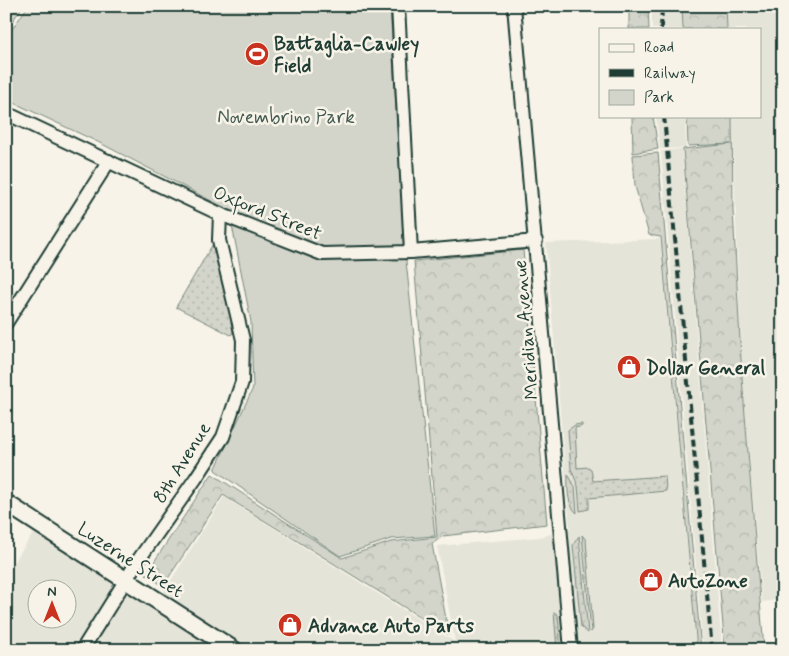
<svg xmlns="http://www.w3.org/2000/svg" width="789" height="656" viewBox="0 0 789 656" font-family="Mynerve,sans-serif">
	<defs>
		<pattern id="grass-dots" width="8" height="8" patternUnits="userSpaceOnUse" patternTransform="scale(1.25)"><rect width="8" height="8" fill="#d3d5ca"/><path d="M2 2h.1M6 6h.1" fill="none" stroke="#b5b8ae" stroke-width="1.8" stroke-linecap="round"/></pattern>
		<pattern id="forest-crowns" width="20" height="18" patternUnits="userSpaceOnUse" patternTransform="scale(1.25)"><rect width="20" height="18" fill="#d3d5ca"/><path d="M2 6a3 3 0 1 1 6 0M12 15a3 3 0 1 1 6 0" fill="none" stroke="#b5b8ae"/></pattern>
	</defs>
	<rect width="100%" height="100%" fill="#f7f3e8"/>
	<filter id="ink" filterUnits="userSpaceOnUse"><feTurbulence type="fractalNoise" baseFrequency=".02" numOctaves="2"/><feDisplacementMap in="SourceGraphic" scale="10" xChannelSelector="R" yChannelSelector="G"/><feConvolveMatrix kernelMatrix="1 2 1 2 8 2 1 2 1" color-interpolation-filters="sRGB"/></filter>
	<g filter="url(#ink)">
		<g fill="#e5e4d9" fill-rule="evenodd">
			<rect x="652" y="6" width="30" height="23"/>
			<polygon points="726,6 783,6 783,599 762,602 742,378 732,116 760,116 760,29 727,29"/>
			<polygon points="656,116 685,116 686,148 660,149"/>
			<polygon points="682,149 722,650 703,650 661,151"/>
			<path d="M660,239L696,650H27L6,635V573L35,531L154,607L224,497L455,642L437,546L538,537L570,530L546,243ZM38,588H68V618H38Z"/>
		</g>
		<g fill="url(#grass-dots)" stroke="#79897f">
			<polygon points="214,242 230,313 233,333 231,335 176,307"/>
			<polygon points="582,424 582,426 575,428 577,468 588,467 591,469 593,481 665,476 666,491 589,498 589,509 580,511 578,486 571,469 568,430 575,425"/>
			<path d="M568,474L575,487L577,513C566,504 568,486 568,474Z"/>
			<polygon points="582,535 586,540 593,629 591,632"/>
			<polygon points="579,536 588,633 581,627 573,545"/>
			<polygon points="554,612 558,615 561,650 557,650"/>
		</g>
		<g fill="url(#forest-crowns)" stroke="#79897f">
			<polygon points="6,6 23,6 6,30"/>
			<polygon points="629,6 648,6 649,29 629,29"/>
			<polygon points="682,6 726,6 727,29 683,29"/>
			<polygon points="632,116 653,116 658,149 633,153"/>
			<polygon points="687,116 732,116 733,210 742,378 764,650 725,650 683,149 731,144 688,146"/>
			<polygon points="658,153 701,650 697,650 661,237 649,235 635,186 633,155"/>
			<polygon points="523,250 547,524 443,536 432,544 449,635 223,495 163,586 146,574 212,474 342,558 391,542 437,537 414,261"/>
		</g>
		<polygon fill="#d3d5ca" stroke="#79897f" points="28,6 390,6 404,242 435,536 391,539 340,556 215,470 253,388 251,322 229,210 102,144 6,99 6,38"/>
		<g fill="none" stroke-linecap="round" stroke-linejoin="round">
			<g stroke="#1f3d34" stroke-width="16">
				<g id="minor">
					<polyline points="398,6 411,252"/>
					<polyline points="514,6 571,650"/>
					<polyline points="6,113 220,214 322,254 411,252 536,241"/>
					<polyline points="6,323 109,161"/>
					<polyline points="82,650 137,562 196,478 223,437 242,382 243,340 219,240 220,214"/>
				</g>
			</g>
			<g stroke="#1f3d34" stroke-width="20">
				<polyline id="tertiary" points="6,503 234,650"/>
			</g>
			<use href="#minor" stroke="#f7f3e8" stroke-width="12"/>
			<use href="#tertiary" stroke="#f7f3e8" stroke-width="16"/>
			<g stroke="#1f3d34" stroke-width="4" stroke-dasharray="8 4" stroke-linecap="butt">
				<polyline points="661,29 662,6"/>
				<polyline points="664,116 712,650"/>
			</g>
		</g>
	</g>
	<defs>
		<g id="stadium-disc" transform="scale(1.25)"><circle r="9.5" fill="#c8321e" stroke="#f7f3e8"/><path d="M0-5a6.5 5 0 1 0 0 10a6.5 5 0 1 0 0-10ZM-3.5-1.8h7v3.6h-7Z" fill="#fff"/></g>
		<g id="shop-disc" transform="scale(1.25)"><circle r="9.5" fill="#c8321e" stroke="#f7f3e8"/><path d="M-5-2.5h2.3a2.7 3.5 0 0 1 5.4 0H5L5.5 6h-11ZM-1.5-2.5h3a1.5 2.3 0 0 0-3 0Z" fill="#fff"/></g>
	</defs>
	<g fill-rule="evenodd">
		<use href="#stadium-disc" x="257" y="54"/>
		<use href="#shop-disc" x="629" y="367"/>
		<use href="#shop-disc" x="651" y="580"/>
		<use href="#shop-disc" x="290" y="625"/>
	</g>
	<g text-anchor="middle" stroke-width="5" stroke-linejoin="round" paint-order="stroke">
		<g font-size="19" font-weight="bold" fill="#1f3d34" stroke="#f7f3e8" text-anchor="start">
			<text x="274" y="50">Battaglia-Cawley<tspan x="274" dy="22">Field</tspan></text>
			<text x="646" y="374">Dollar General</text>
			<text x="668" y="587">AutoZone</text>
			<text x="308" y="632">Advance Auto Parts</text>
		</g>
		<g font-size="19" fill="#435b52" stroke="#f7f3e8">
			<text x="286" y="123">Novembrino Park</text>
		</g>
		<g font-size="19" fill="#1f3d34" stroke="#f7f3e8">
			<text transform="translate(268 212) rotate(22)" y="7">Oxford Street</text>
			<text transform="translate(525 330) rotate(-95)" y="7">Meridian Avenue</text>
			<text transform="translate(181 462) rotate(-58)" y="7">8th Avenue</text>
			<text transform="translate(131 559) rotate(33)" y="7">Luzerne Street</text>
		</g>
	</g>
	<rect width="789" height="656" fill="none" stroke="#f7f3e8" stroke-width="25"/>
	<rect x="12" y="12" width="764" height="631" fill="none" stroke="#1f3d34" stroke-width="2" filter="url(#ink)"/>
	<rect x="599" y="28" width="162" height="90" fill="#f7f3e8" stroke="#a1aaa0"/>
	<rect x="609" y="44" width="25" height="8" fill="#f7f3e8" stroke="#a1aaa0"/>
	<text x="644" y="52" font-size="15" fill="#1f3d34">Road</text>
	<rect x="609" y="69" width="25" height="8" fill="#1f3d34" stroke="#a1aaa0"/>
	<text x="644" y="78" font-size="15" fill="#1f3d34">Railway</text>
	<rect x="609" y="90" width="25" height="15" fill="#d3d5ca" stroke="#a1aaa0"/>
	<text x="644" y="102" font-size="15" fill="#1f3d34">Park</text>
	<g transform="translate(52 604)"><circle r="24" fill="#f7f3e8" stroke="#a1aaa0"/>
	<path d="M0-4L9 19L0 12L-9 19Z" fill="#c8321e"/>
	<text y="-8" font-size="14" font-weight="bold" text-anchor="middle" fill="#1f3d34">N</text>
	</g>
</svg>
